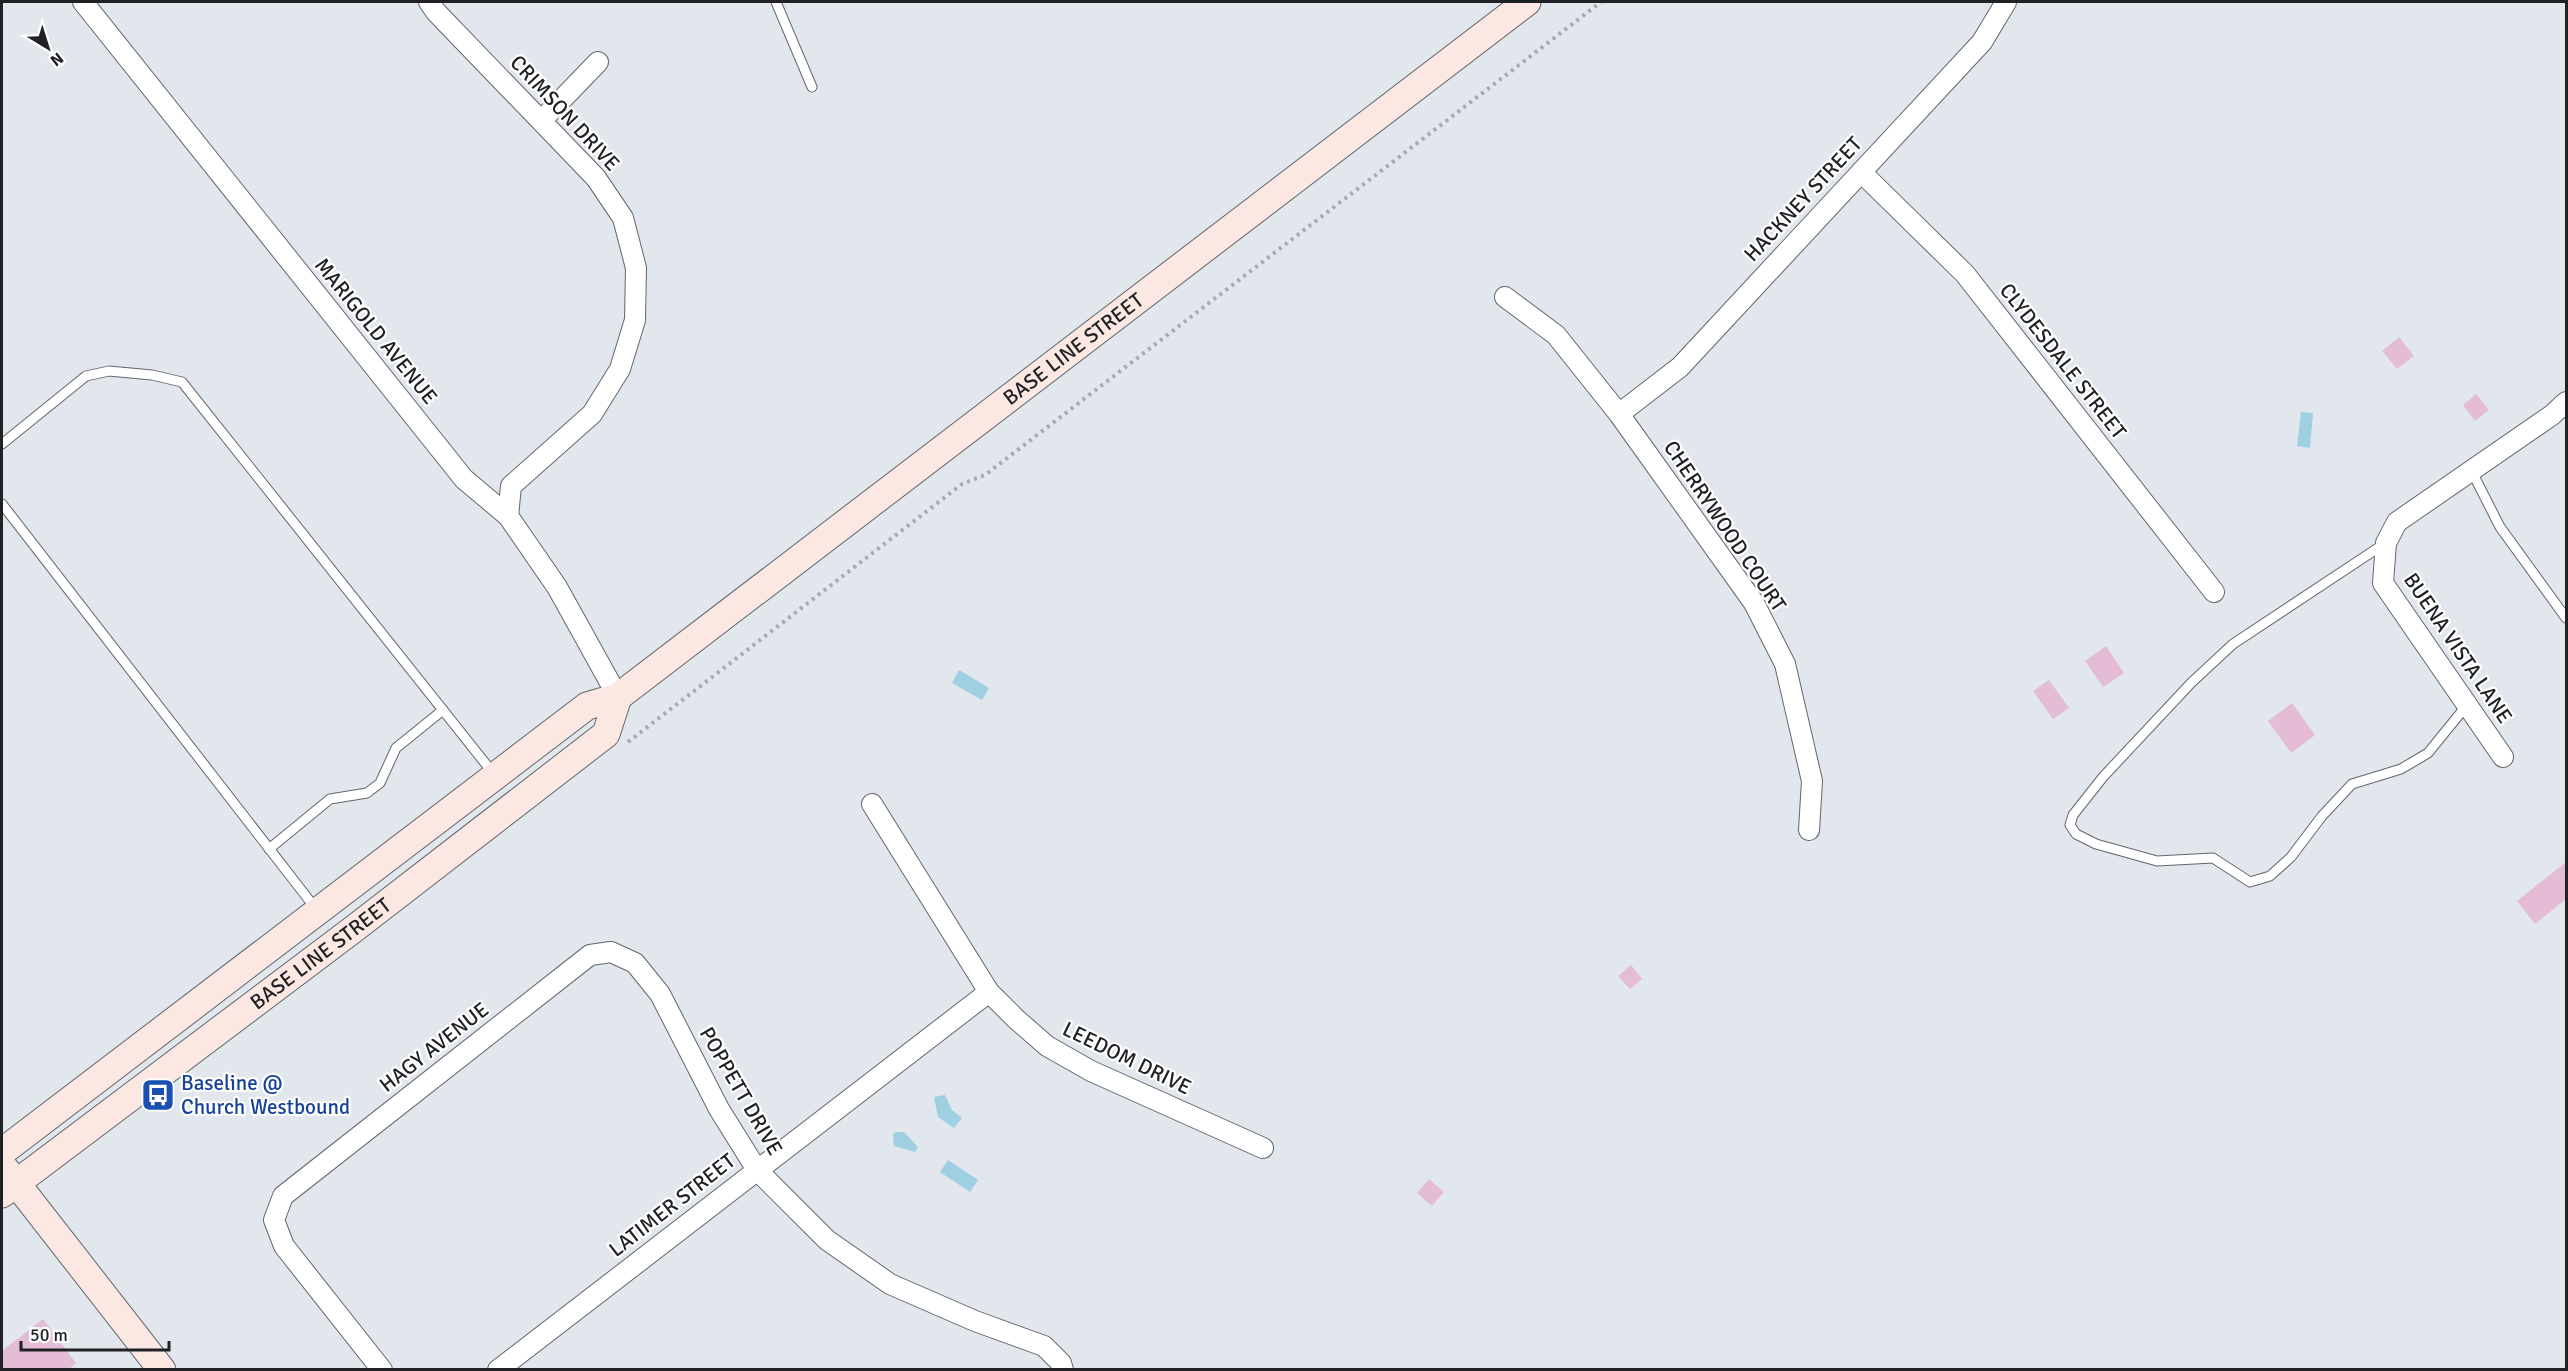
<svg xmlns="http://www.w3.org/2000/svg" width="2568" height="1371" viewBox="0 0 2568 1371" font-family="Signika,sans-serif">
	<rect width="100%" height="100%" fill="#e2e6ed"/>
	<g fill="#9ed0e1">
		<polygon points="2301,412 2313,413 2310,448 2297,446"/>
		<polygon points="959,670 989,688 982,700 952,683"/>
		<polygon points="945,1095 952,1110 962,1118 954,1128 938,1117 934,1097"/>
		<polygon points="896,1132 904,1132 918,1147 915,1152 894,1146 893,1134"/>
		<polygon points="948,1160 978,1180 970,1192 940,1172"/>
	</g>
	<g fill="#e4bcd5">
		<polygon points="2399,337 2414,356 2397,369 2382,351"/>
		<polygon points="2476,394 2489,410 2475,421 2463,405"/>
		<polygon points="2106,646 2124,673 2103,687 2085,661"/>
		<polygon points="2049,680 2069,708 2053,719 2033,691"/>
		<polygon points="2292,703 2315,735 2291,753 2268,721"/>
		<polygon points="2566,862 2566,899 2535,924 2517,901"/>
		<polygon points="1631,965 1642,979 1630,989 1618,976"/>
		<polygon points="1429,1179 1444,1192 1432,1206 1417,1193"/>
		<polygon points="43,1319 76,1363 68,1370 2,1370 2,1351"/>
	</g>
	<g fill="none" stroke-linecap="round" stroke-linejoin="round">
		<g stroke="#63666c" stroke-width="11">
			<g id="service">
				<polyline points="776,2 812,87"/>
				<polyline points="2,444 86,376 109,371 152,375 182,382 493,773"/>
				<polyline points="2471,470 2500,527 2566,618"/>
				<polyline points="2,504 316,909"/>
				<polyline points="2384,544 2233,644 2191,683 2103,777 2073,815 2070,825 2076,834 2096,844 2157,861 2213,858 2250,882 2270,876 2291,857 2322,816 2352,784 2401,769 2428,753 2467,705"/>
				<polyline points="269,849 330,799 367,793 380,783 396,748 443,710"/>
			</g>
		</g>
		<g stroke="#63666c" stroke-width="22">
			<g id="minor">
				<polyline points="83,2 464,479 508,516 557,587 618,697"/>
				<polyline points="429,2 436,12 596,178 623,218 636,268 635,320 620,369 592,414 511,486 508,516"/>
				<polyline points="542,120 598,62"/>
				<polyline points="1861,172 1965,274 2214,592"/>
				<polyline points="1505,297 1556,335 1619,414 1754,603 1785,664 1812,781 1809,830"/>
				<polyline points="1619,414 1680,367 1982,42 2006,2"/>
				<polyline points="2503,757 2383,583 2386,543 2397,522 2552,415 2566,402"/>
				<polyline points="872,804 989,992 1016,1019 1047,1046 1091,1071 1263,1148"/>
				<polyline points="382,1370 284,1246 274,1220 283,1196 590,955 611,952 635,963 660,994 719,1109 757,1170 827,1240 890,1284 975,1321 1044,1346 1061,1363 1063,1370"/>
				<polyline points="498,1370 989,992"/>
			</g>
		</g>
		<g stroke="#63666c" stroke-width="29">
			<g id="secondary">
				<path id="s1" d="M2,1152L587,706L618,697L1527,2"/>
				<polyline points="6,1170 162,1370"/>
				<path id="s2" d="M2,1194L355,928L606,734L618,697"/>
			</g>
		</g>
		<polyline stroke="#a7aab0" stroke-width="4" stroke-dasharray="3 4.5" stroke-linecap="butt" points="628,742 962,484 985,475 1601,2"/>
		<use href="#service" stroke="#fff" stroke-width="9"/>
		<use href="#minor" stroke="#fff" stroke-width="20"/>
		<use href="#secondary" stroke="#fce8e2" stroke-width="27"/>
	</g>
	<defs>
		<g id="bus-square" transform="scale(1.725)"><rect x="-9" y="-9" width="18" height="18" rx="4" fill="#1a4fb4" stroke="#fff"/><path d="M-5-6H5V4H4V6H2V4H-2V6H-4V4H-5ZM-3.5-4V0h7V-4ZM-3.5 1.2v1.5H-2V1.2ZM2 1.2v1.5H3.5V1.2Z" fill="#fff"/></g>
	</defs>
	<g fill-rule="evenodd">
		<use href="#bus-square" x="158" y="1095"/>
	</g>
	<g text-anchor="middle" stroke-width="4.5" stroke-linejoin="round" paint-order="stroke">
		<g font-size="21" fill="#202124" stroke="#fff">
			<text transform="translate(565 113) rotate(47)" y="7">CRIMSON DRIVE</text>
			<text transform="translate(1803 199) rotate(-47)" y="7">HACKNEY STREET</text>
			<text transform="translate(376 331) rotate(51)" y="7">MARIGOLD AVENUE</text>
			<text dy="7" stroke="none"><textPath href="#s1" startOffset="1341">BASE LINE STREET</textPath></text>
			<text transform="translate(2063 361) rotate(52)" y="7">CLYDESDALE STREET</text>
			<text transform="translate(1725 526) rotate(56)" y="7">CHERRYWOOD COURT</text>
			<text transform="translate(2458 648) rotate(56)" y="7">BUENA VISTA LANE</text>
			<text dy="7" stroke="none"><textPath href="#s2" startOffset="399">BASE LINE STREET</textPath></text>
			<text transform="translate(434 1047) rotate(-38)" y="7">HAGY AVENUE</text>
			<text transform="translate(1127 1058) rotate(26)" y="7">LEEDOM DRIVE</text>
			<text transform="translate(741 1091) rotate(60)" y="7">POPPETT DRIVE</text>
			<text transform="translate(672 1205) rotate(-38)" y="7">LATIMER STREET</text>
		</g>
		<g font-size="21" fill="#164399" stroke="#fff" text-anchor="start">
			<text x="181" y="1090">Baseline @<tspan x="181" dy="24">Church Westbound</tspan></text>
		</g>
	</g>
	<rect width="2568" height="1371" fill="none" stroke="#202124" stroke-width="6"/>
	<g transform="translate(48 48) rotate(142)" stroke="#ffffff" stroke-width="4.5" paint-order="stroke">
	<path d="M0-4.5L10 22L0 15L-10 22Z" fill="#202124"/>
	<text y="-9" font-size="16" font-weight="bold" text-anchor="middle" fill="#202124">N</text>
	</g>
	<path d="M21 1341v9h148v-9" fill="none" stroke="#202124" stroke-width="3"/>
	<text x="30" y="1341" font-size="18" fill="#202124" stroke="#ffffff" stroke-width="4.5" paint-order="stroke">50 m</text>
</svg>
